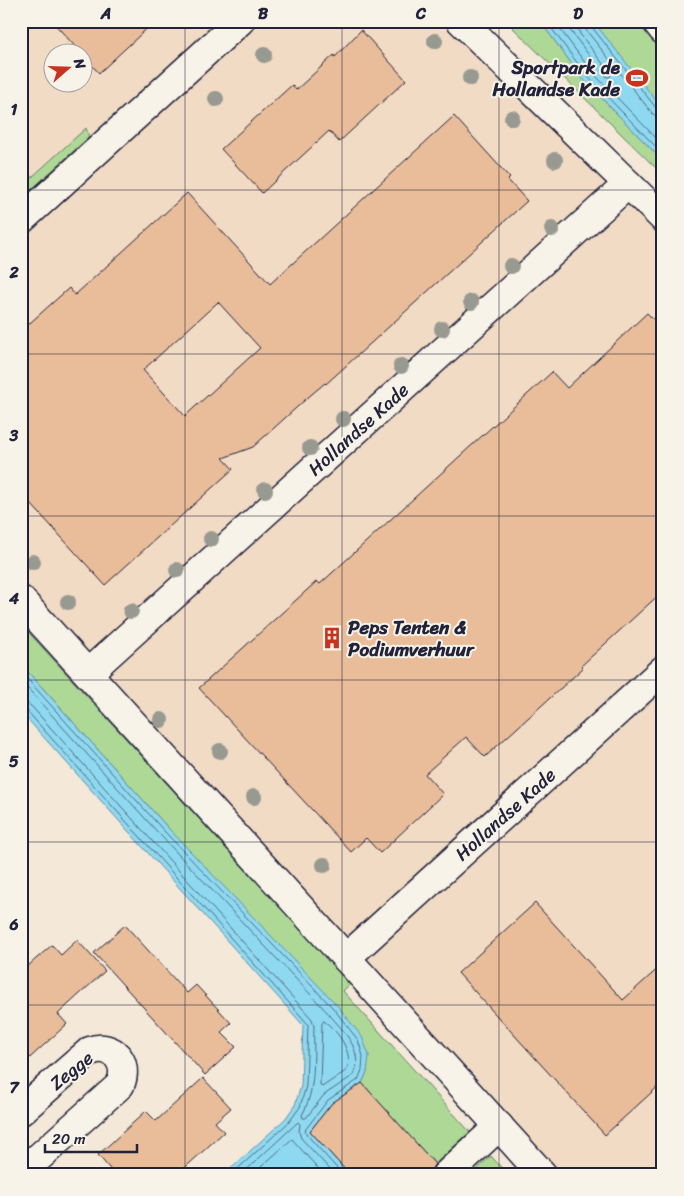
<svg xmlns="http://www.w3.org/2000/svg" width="684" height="1196" viewBox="0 0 684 1196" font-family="Sriracha,sans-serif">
	<rect width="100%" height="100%" fill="#f4e8d8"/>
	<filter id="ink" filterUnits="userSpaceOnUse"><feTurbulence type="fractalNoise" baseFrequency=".02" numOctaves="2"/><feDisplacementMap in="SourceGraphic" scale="10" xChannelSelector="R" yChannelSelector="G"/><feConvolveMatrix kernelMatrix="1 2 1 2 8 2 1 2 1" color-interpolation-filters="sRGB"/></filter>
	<g filter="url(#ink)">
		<path fill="#f1dbc5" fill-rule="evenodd" d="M21,21H459L663,221V1175H538L344,960L301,1000L21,691ZM52,52H82V82H52Z"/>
		<g fill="#aed896" stroke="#687d68">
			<polygon points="506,21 540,21 583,79 663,161 663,175"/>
			<polygon points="566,21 663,21 663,134"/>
			<polygon points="86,128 89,137 21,199 21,187"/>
			<polygon points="21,624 350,984 343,991 470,1132 435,1164 362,1083 367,1072 169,829 21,664"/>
			<polygon points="491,1156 508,1175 471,1175"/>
		</g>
		<g fill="#8fd9f0" stroke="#6390a8">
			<polygon points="540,21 593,21 663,109 663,161 583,79"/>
			<polygon points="21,664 169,829 337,1005 362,1037 369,1055 367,1072 362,1083 332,1103 310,1131 350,1175 224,1175 285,1119 295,1105 301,1086 303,1025 21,712"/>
		</g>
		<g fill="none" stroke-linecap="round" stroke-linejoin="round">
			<g stroke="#4e6b83" stroke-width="1">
				<polyline points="546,21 587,76 663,154"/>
				<polyline points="554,21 592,72 663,145"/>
				<polyline points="563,21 598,67 607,77 610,77 611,74 580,34 576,21"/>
				<polyline points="584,21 586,30 652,113 657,117 663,118"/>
				<polyline points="590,21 591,26 657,109 663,112"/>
				<polyline points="21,672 165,832 333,1008 358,1040 363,1056 362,1070 358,1080 328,1100 305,1130 307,1135 343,1175"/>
				<path d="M21,681L161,836L328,1013C343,1031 364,1049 354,1075L324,1095L306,1118H303L302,1115C317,1089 313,1055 314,1026L312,1019L32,707L27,703H21"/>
				<polyline points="21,709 27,711 308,1024 306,1086 300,1107 289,1122 231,1175"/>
				<path d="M324,1021C338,1031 354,1053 347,1070L322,1087L320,1084L322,1024Z"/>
				<polyline points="241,1175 298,1122 300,1124 299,1132 301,1138 335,1175"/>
				<polyline points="252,1175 292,1139 324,1175"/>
			</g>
		</g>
		<g fill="#e9bd99" stroke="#22223b" fill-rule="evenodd">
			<polygon points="52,21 155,21 99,73 82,55 82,52 80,52"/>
			<polygon points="361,30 406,80 339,142 329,131 262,193 221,149 292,85 296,90 334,55 335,57"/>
			<path d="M454,116L510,178L508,180L527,201L326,384L325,383L306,399L253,447L223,458L233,469L105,585L21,493V331L69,288L75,295L187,193L270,284ZM218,302L260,348L185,416L143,370Z"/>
			<polygon points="647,313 663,329 663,591 581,666 583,668 485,757 466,737 425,774 443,794 380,853 366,838 351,852 199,688 317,581 320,584 552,372 567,388"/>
			<polygon points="535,903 623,1000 663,964 663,1082 605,1135 458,973"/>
			<polygon points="125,925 187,993 196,985 231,1023 221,1032 236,1047 205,1075 94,953"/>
			<polygon points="77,940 105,971 58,1014 67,1024 21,1066 21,972 52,945 61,955"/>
			<polygon points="203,1078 231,1108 215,1122 224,1132 177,1175 115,1175 98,1155 146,1111 156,1121"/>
			<polygon points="362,1083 435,1164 431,1170 431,1175 350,1175 310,1131 332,1103"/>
		</g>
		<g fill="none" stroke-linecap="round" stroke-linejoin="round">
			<g stroke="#22223b" stroke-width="31">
				<g id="minor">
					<polyline points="461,21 663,218"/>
					<polyline points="656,21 663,30"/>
					<polyline points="21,220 240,21"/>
					<polyline points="21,600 543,1175"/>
					<polyline points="88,673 628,184"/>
					<polyline points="346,958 663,670"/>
					<path d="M21,1111L90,1051C113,1042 130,1063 120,1085L38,1158L31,1161H21"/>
					<polyline points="446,1175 499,1126"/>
				</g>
			</g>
			<use href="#minor" stroke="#f7f3e8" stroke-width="28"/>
		</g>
		<g fill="#989990">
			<circle cx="435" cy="41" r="8"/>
			<circle cx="264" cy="55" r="8"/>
			<circle cx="470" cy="78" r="8"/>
			<circle cx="216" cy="99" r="8"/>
			<circle cx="512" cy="118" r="8"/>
			<circle cx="555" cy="160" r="8"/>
			<circle cx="552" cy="229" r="8"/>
			<circle cx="511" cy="266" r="8"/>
			<circle cx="471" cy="302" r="8"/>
			<circle cx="442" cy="329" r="8"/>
			<circle cx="401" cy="366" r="8"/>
			<circle cx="343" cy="419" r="8"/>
			<circle cx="310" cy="448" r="8"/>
			<circle cx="265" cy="490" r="8"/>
			<circle cx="211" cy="539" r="8"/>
			<circle cx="33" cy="562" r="8"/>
			<circle cx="177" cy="570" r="8"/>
			<circle cx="68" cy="602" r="8"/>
			<circle cx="131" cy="611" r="8"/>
			<circle cx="161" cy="720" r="8"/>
			<circle cx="220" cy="751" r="8"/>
			<circle cx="254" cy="797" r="8"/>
			<circle cx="324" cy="865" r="8"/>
		</g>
	</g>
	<path fill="none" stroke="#22223b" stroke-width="1" stroke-opacity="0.55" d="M185,21V1175M342,21V1175M499,21V1175M21,190H663M21,354H663M21,516H663M21,680H663M21,842H663M21,1005H663"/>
	<defs>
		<g id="stadium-bare" transform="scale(1.725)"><path d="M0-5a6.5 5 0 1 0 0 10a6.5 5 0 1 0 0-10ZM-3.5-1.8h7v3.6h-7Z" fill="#c8321e" stroke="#f7f3e8" stroke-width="2.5" paint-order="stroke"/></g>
		<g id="building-bare" transform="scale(1.725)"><path d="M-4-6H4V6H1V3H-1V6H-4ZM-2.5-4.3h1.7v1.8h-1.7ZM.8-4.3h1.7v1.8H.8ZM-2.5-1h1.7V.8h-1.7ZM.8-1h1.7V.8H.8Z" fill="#c8321e" stroke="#f7f3e8" stroke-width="2.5" paint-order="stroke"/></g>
	</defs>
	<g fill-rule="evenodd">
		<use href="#stadium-bare" x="637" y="78"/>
		<use href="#building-bare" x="332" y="638"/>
	</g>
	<g text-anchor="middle" stroke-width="4" stroke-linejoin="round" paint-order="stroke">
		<g font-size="19" font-weight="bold" fill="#22223b" stroke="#f7f3e8" text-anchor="end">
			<text x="620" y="74">Sportpark de<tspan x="620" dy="22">Hollandse Kade</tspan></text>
			<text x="348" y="634" text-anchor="start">Peps Tenten &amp;<tspan x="348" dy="22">Podiumverhuur</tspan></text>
		</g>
		<g font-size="19" fill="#22223b" stroke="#f7f3e8">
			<text transform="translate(358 429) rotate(-42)" y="7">Hollandse Kade</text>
			<text transform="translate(505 814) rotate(-42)" y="7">Hollandse Kade</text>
			<text transform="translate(71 1070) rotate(-39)" y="7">Zegge</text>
		</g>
	</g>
	<rect width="684" height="1196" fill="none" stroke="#f7f3e8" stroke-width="55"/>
	<g transform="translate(68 68) rotate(70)"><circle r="24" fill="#f7f3e8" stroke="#a29fa3"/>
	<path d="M0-4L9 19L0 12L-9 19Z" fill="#c8321e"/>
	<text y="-8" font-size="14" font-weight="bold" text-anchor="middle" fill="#22223b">N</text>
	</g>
	<path d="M45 1144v8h92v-8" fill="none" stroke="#22223b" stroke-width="2.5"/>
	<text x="52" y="1144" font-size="15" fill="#22223b" stroke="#f7f3e8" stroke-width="4" paint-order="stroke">20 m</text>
	<rect x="28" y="28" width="628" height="1140" fill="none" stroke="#22223b" stroke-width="2"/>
	<g font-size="16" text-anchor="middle" font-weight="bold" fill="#22223b">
		<text x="106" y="19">A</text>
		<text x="263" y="19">B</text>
		<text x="421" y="19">C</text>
		<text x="578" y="19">D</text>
		<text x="14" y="115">1</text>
		<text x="14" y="278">2</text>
		<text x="14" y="441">3</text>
		<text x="14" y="604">4</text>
		<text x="14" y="767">5</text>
		<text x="14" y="930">6</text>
		<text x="14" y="1093">7</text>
	</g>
</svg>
